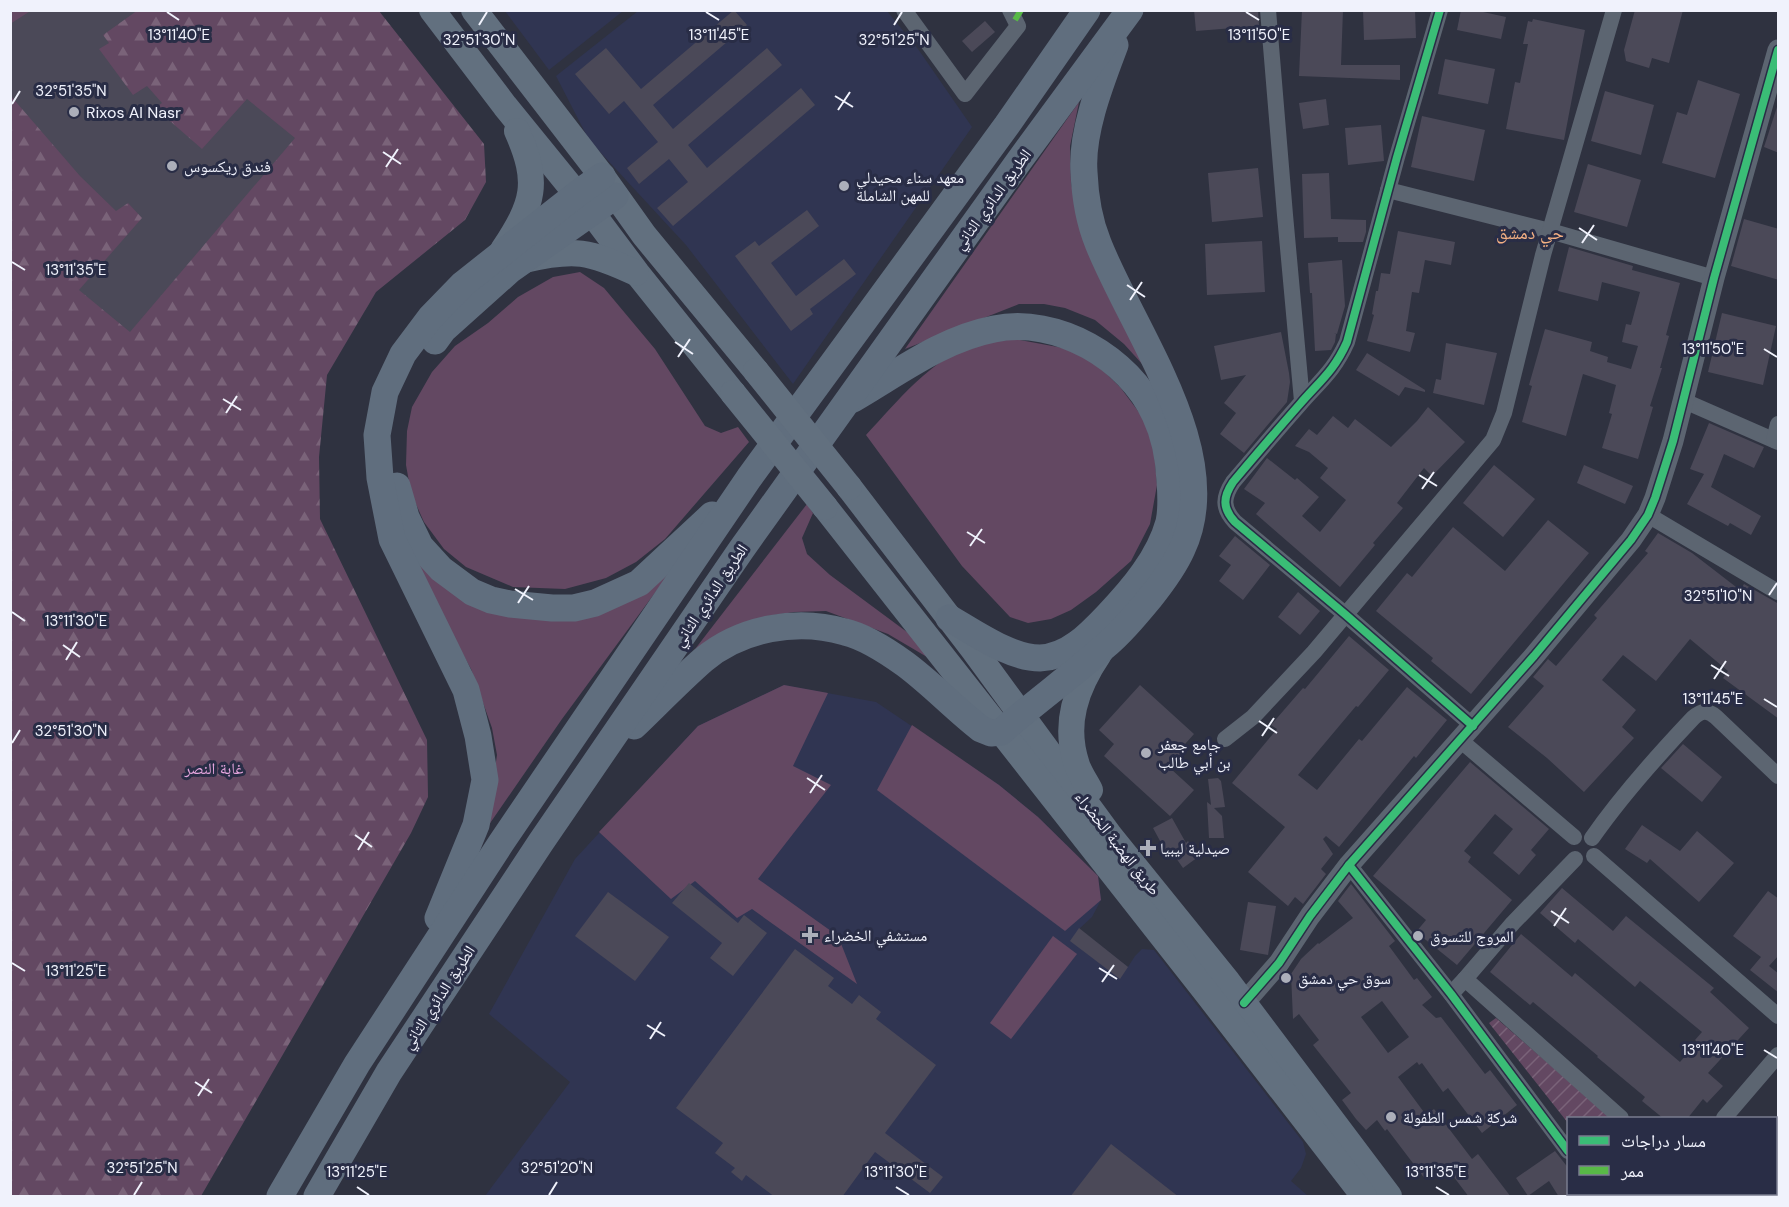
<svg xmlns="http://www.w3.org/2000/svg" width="1789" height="1207" viewBox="0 0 1789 1207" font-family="'DM Sans','Noto Naskh Arabic',sans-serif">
	<defs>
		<pattern id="forest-firs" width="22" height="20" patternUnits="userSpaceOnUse" patternTransform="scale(1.5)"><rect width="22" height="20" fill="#634862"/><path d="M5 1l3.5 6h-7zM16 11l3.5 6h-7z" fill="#7a6379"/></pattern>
		<pattern id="garden-furrows" width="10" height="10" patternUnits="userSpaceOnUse" patternTransform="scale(1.5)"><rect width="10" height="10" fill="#634862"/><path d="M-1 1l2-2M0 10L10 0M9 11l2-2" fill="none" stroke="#7a6379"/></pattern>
	</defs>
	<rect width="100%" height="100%" fill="#2f3240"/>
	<g fill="#303552">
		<polygon points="505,11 623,11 549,70"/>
		<polygon points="638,11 887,11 918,49 972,127 793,384 686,245 589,140 556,76"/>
		<polygon points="784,685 876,702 999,785 1038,817 1098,876 1101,900 1092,917 1079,929 1128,967 1135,956 1142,949 1154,950 1303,1142 1306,1154 1301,1168 1291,1181 1308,1196 485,1196 570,1082 489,1014 575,859 698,726"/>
	</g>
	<g fill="#634862">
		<polygon points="1079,102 1070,146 1071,183 1080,225 1153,376 1124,344 1095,320 1065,308 1044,304 1019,304 905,349"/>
		<polygon points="580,272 604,288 655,349 705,426 721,433 738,427 749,442 665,539 636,562 606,578 565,589 513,587 466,567 444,549 424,522 411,493 406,465 407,431 412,407 432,372 455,346 488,323 518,297 553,277"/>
		<path d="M1014,339L1063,348L1093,361L1120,387L1144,419L1154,450L1157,485L1150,524L1131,561L1096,592L1071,610L1051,619L1028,623L1010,617L962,566L866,435C896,403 933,356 977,344C989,341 1002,341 1014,339Z"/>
		<polygon points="807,504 813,513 802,538 807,554 830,575 911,635 927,657 888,634 826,611 794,612 768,616 692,653"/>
		<polygon points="400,533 520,610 671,571 562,719 486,829 497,755 492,728 471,669 439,611"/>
		<polygon points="784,685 828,693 793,766 831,785 758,879 838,936 857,984 752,909 737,918 695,881 671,899 599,832 698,726"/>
		<polygon points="912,725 999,785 1038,817 1098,876 1101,900 1065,931 877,790"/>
		<polygon points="1053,936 1077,954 1011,1039 990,1023"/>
	</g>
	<polygon fill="url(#forest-firs)" points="10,11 379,11 484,144 486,182 465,220 376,292 327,375 319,457 320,519 427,740 428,797 411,833 201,1196 11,1196"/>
	<polygon fill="url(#garden-furrows)" points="1496,1018 1611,1118 1568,1118 1568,1123 1489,1023"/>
	<g fill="#4b4958" fill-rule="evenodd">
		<polygon points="32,10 138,10 103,35 109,43 99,49 133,95 147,86 162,103 155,108 202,149 247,99 295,138 130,332 79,290 142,218 128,203 116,211 80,176 10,95 10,24"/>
		<polygon points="734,10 747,25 653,105 673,129 767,48 782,65 688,145 707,168 801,88 815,105 673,226 657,208 688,182 669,159 639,184 627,168 658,142 624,101 609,114 575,74 606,48 641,89"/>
		<polygon points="1194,10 1258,10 1259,26 1196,31"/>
		<polygon points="1302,10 1343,10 1341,65 1400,65 1400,80 1299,76"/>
		<polygon points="1363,10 1415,10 1416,38 1364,40"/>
		<polygon points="1461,10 1474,10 1506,17 1501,39 1457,30"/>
		<polygon points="1635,10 1683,10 1669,63 1652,58 1649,68 1626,61 1624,50"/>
		<polygon points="1533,19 1585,30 1564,140 1506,129 1515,82 1520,83 1528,44 1523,44 1528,21 1532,22"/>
		<polygon points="985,21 995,32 972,52 962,41"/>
		<polygon points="1445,59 1495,69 1488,104 1438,94"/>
		<polygon points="1698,80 1740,94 1715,178 1662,163 1677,112 1687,115"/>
		<polygon points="1605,91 1654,105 1641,155 1591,141"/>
		<polygon points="1326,99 1329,125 1303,129 1299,103"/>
		<polygon points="1777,107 1779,107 1779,153 1764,147"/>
		<polygon points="1422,116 1485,130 1474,181 1411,167"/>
		<polygon points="1381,125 1384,161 1348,165 1345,128"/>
		<polygon points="1588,164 1641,180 1627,227 1574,212"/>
		<polygon points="1258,168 1263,217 1212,222 1208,173"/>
		<polygon points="1329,173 1331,219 1366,220 1366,232 1363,242 1338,242 1338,237 1304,238 1302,174"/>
		<polygon points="807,210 819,226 771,263 796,296 844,259 856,274 810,309 813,314 791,331 735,256 755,241 759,246"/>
		<polygon points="1744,219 1779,229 1779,280 1731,266"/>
		<polygon points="1398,231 1455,242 1451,265 1425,260 1419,293 1412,292 1406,331 1415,333 1410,352 1367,341 1374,315 1372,314 1376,291 1378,291 1381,273 1390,274"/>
		<polygon points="1262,241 1265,292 1207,295 1205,244"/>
		<polygon points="1569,247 1633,266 1632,270 1680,283 1666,335 1669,336 1660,368 1662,368 1650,406 1653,407 1638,459 1602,448 1612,414 1609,413 1616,385 1583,374 1566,436 1522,422 1532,386 1529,385 1545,329 1592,342 1590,351 1608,357 1607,362 1631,369 1638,346 1622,342 1626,324 1631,325 1640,292 1602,282 1598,301 1558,291"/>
		<polygon points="1342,260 1345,306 1337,334 1334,333 1336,334 1335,342 1331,350 1315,351 1312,293 1310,293 1308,263"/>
		<polygon points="1722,313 1776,326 1763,385 1708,372"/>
		<polygon points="1281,332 1289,373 1290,382 1287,402 1244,453 1220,434 1236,413 1224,403 1246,375 1221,380 1214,346"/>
		<polygon points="1446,343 1497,353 1484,405 1433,393 1436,379 1441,380"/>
		<polygon points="1367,353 1425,390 1425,392 1405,387 1399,396 1356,370"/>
		<polygon points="1428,407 1465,442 1432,476 1424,468 1397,503 1403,508 1373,543 1375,545 1340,587 1256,514 1265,503 1244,489 1267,458 1295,480 1297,478 1319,497 1302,516 1320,532 1346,500 1320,478 1328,468 1309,452 1295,446 1309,429 1317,435 1333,416 1348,428 1355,419 1391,447 1417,421"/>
		<polygon points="1709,423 1764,447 1754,468 1724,454 1711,487 1761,516 1751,535 1730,523 1728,526 1687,504 1704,474 1690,469"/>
		<polygon points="1494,465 1535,499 1503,537 1463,503"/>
		<polygon points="1584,465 1633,486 1625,504 1577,483"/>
		<polygon points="1548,520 1589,553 1471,694 1431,661 1433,658 1376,611 1407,573 1412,577 1453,527 1505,571"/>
		<polygon points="1658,533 1692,553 1740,590 1744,584 1779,604 1779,719 1723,678 1728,671 1690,639 1656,681 1623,655 1602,680 1636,710 1622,727 1634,738 1584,792 1547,758 1508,727 1544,686 1533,677 1548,659 1556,666 1597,618 1594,615 1648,553 1645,551"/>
		<polygon points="1235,536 1270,565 1243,600 1219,581 1231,565 1219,556"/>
		<polygon points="1298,592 1320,611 1300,635 1278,617"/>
		<polygon points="1349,636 1389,670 1358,707 1356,706 1298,775 1317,790 1359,739 1362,741 1407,687 1447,720 1416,758 1414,756 1339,847 1326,836 1323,839 1333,854 1321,869 1326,874 1303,904 1295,897 1288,906 1248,872 1285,827 1232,783 1277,729 1271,725 1303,688 1305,689"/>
		<polygon points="1140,685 1194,734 1177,753 1186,753 1171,769 1194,790 1170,816 1104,756 1114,744 1099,730"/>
		<polygon points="1683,744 1722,777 1702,802 1661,768"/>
		<polygon points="1470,762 1549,829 1531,850 1536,855 1519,875 1493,853 1513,829 1495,814 1464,851 1471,857 1468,862 1512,900 1457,965 1416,932 1426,920 1373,876"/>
		<polygon points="1218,778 1221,781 1225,807 1214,808 1222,816 1224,838 1209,838 1207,802 1211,805 1208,779"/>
		<polygon points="1172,818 1186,843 1188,841 1198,857 1183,868 1169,848 1165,850 1153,828"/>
		<polygon points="1642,825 1680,851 1697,831 1734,863 1699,902 1650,859 1647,863 1625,849"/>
		<polygon points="689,883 738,923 744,915 767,933 733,976 710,958 722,943 672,903"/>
		<path d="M1351,884L1395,941L1389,946L1414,980L1417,978L1432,997L1422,1005L1436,1018L1441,1017L1485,1074L1490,1070L1517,1105L1482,1133L1448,1088L1443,1092L1422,1063L1419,1065L1417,1062L1398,1077L1426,1115L1434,1109L1472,1159L1478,1154L1511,1197H1469L1444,1164L1425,1179L1387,1129L1385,1131L1377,1120L1366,1130L1356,1119L1342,1100L1351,1093L1313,1045L1319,1040L1299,1014L1293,1019L1291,974L1301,959L1318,943L1319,944L1353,918L1338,901ZM1382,1001L1409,1037L1388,1053L1361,1017Z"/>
		<polygon points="1562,888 1613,931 1626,916 1714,988 1710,992 1749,1028 1708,1073 1723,1086 1707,1103 1703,1099 1687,1119 1664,1119 1642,1101 1645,1097 1597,1057 1598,1056 1533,1002 1530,1005 1490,972 1521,934 1572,977 1575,973 1680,1062 1697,1042 1695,1040 1702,1032 1640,981 1635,987 1578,939 1575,943 1540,913"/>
		<polygon points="1768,891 1779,899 1779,955 1769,966 1779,974 1779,993 1750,970 1761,957 1733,936"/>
		<polygon points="608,892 669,937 635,981 575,936"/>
		<polygon points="1248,902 1276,906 1268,955 1240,950"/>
		<polygon points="1079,928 1128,967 1120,979 1070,941"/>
		<polygon points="795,949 834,978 828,986 852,1004 859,995 881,1012 876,1019 936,1065 885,1133 943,1177 930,1193 875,1152 842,1197 775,1197 746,1175 742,1181 731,1172 735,1168 715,1153 723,1143 676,1108"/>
		<polygon points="1111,1144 1179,1197 1070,1197"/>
		<polygon points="1555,1151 1569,1169 1569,1197 1559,1197 1549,1181 1528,1196 1516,1178"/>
	</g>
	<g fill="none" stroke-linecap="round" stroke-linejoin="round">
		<g stroke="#5c6571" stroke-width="16">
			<polyline points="904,10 965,94 1018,26 1010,10"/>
			<polyline points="1268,10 1285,215 1302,401"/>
			<path d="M1440,10L1397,157L1347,342C1334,371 1320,381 1300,404C1277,430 1255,456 1233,482C1223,497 1222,508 1235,522L1346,615L1473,726"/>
			<polyline points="1388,190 1550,231 1714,278"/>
			<polyline points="1682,400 1778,442"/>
			<polyline points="1774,440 1778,424"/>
			<polyline points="1648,515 1778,592"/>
			<polyline points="1225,739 1253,717 1314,652 1493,440 1504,413 1543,255 1614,10"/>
			<polyline points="1460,740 1574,837"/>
			<path d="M1592,838C1622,795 1657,756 1693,718C1702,710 1707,710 1716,717L1778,776"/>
			<polyline points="1594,856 1778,1016"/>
			<polyline points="1349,865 1451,994 1568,1151"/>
			<polyline points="1465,979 1513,923 1575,859"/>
			<polyline points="1451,994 1465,979 1621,1118"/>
			<polyline points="1724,1118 1778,1055"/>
			<polyline points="1601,1194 1603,1196"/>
			<polyline points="1654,1196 1657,1194"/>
		</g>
		<polyline stroke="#5c6571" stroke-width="21" points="1244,1003 1279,963 1310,916 1349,865 1534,656 1631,540 1648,515 1655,498 1673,441 1714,278 1778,50"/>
		<g stroke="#62707f" stroke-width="26">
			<polyline points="432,10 505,106 592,213 637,273 733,393"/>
			<polyline points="474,10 602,176 644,235 756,371"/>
			<path d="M503,250C534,203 540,183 517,131"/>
			<path d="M524,260C575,248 589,251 636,273"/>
			<polyline points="849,487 973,649 1110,836 1228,982 1389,1196"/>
			<polyline points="825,507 1206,992 1364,1196"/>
			<path d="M1090,790C1086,782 1080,774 1077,765C1063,724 1076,688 1099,654"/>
		</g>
		<g stroke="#606e7e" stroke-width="27">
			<polyline points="435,341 443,330 510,270 615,196"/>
			<path d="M853,399C898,373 942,339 994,329C1057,316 1129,358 1155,415C1165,436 1169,458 1170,481C1171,494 1172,508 1169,522C1159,558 1133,589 1107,616C1089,635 1068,657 1040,658C1010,658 975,633 949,618"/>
			<polyline points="397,486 406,517 420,546 441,569 472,592 491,600 510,604 552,608 574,608 595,603 639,583 712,515"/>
			<path d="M634,726C657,704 679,681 703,660C741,628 797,618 845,632C866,637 887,651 905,664C932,684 954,708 981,729L991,733L1001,732C1034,703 1070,677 1103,648C1121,633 1135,616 1150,598C1162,583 1174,567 1182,549C1227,454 1132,330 1098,243C1089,221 1085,196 1084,172C1081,132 1101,82 1115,45"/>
			<polyline points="438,918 476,825 485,780 478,736 466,690 392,539 380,478 377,435 385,392 403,354 430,318 463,284 577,194 602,176"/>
			<polyline points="280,1196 357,1064 501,843 749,478 1007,125 1087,10"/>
			<polyline points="317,1196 389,1072 541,842 741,550 1019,161 1130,10"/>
		</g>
		<g stroke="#62707f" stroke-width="26">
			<polyline points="756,371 849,487"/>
			<polyline points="733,393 825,507"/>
		</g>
		<polyline stroke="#58b947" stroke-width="6" stroke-dasharray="12 6" stroke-linecap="butt" points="1015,20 1021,10"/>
		<g stroke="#292d46" stroke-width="11">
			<g id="cycleway">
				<path d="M1440,10L1397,157L1347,342C1334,371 1320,381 1300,404C1277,430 1255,456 1233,482C1223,497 1222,508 1235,522L1346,615L1473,726"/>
				<polyline points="1349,865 1451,994 1568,1151"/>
				<polyline points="1244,1003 1279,963 1310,916 1349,865 1534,656 1631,540 1648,515 1655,498 1673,441 1714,278 1778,50"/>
			</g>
		</g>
		<use href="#cycleway" stroke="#3abd76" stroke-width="8"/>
	</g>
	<path fill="none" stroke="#f0f2fc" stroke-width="2" d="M167,12L179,20M706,12L719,20M1246,12L1259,20M479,25L487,12M894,25L902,12M835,96L853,107M12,104L20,91M838,110L850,92M383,152L401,164M386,167L398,149M1579,228L1597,240M1582,243L1594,225M12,262L25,270M1127,285L1145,297M1130,300L1142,282M675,342L693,354M1764,349L1777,357M678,357L690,339M223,399L241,410M226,413L237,396M1419,475L1437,486M1422,489L1434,472M967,532L985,543M970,546L982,529M515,589L533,600M1769,595L1777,583M518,603L529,586M12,612L25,621M63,645L80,657M66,660L77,642M1711,665L1729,676M1714,679L1726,661M1764,699L1777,707M1259,721L1277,733M1262,736L1274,718M12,743L20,730M807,778L825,790M810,793L822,775M355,835L372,847M358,850L369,832M1551,911L1569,923M1554,926L1566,908M12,963L25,971M1099,968L1117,979M1102,982L1114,965M647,1025L665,1036M650,1039L661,1022M1764,1050L1777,1058M195,1082L212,1093M198,1096L209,1079M357,1187L369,1195M896,1187L909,1195M1436,1187L1449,1195M134,1195L142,1182M549,1195L557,1182"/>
	<g fill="#acafba" stroke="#292d46" stroke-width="2">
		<circle cx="74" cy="112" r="6"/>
		<circle cx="172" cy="166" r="6"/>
		<circle cx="844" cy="186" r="6"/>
		<circle cx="1146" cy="753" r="6"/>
		<path d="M1145 839h6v6h6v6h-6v6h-6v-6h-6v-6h6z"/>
		<path d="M807 926h6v6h6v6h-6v6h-6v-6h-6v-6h6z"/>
		<circle cx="1418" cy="936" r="6"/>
		<circle cx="1286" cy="978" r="6"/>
		<circle cx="1391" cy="1117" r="6"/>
	</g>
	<g text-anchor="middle" stroke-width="6" stroke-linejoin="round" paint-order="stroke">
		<g font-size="16" fill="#f0f2fc" stroke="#292d46" text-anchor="start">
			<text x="86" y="118">Rixos Al Nasr</text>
			<text x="184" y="172">فندق ريكسوس</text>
			<text x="856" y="183">معهد سناء محيدلي<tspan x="856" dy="18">للمهن الشاملة</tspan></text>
			<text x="1158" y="750">جامع جعفر<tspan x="1158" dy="18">بن أبي طالب</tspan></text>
			<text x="1160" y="854">صيدلية ليبيا</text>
			<text x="824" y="941">مستشفي الخضراء</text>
			<text x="1430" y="942">المروج للتسوق</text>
			<text x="1298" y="984">سوق حي دمشق</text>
			<text x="1403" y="1123">شركة شمس الطفولة</text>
		</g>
		<g font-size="16" fill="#f0f2fc" stroke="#292d46">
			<text transform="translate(992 199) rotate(-54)" y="6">الطريق الدائري الثاني</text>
			<text transform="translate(710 595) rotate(-56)" y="6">الطريق الدائري الثاني</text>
			<text transform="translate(1118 843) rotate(52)" y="6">طريق الهضبة الخضراء</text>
			<text transform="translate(438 997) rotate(-57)" y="6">الطريق الدائري الثاني</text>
		</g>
		<g font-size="16" fill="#e7a6df" stroke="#292d46">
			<text x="214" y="774">غابة النصر</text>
		</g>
		<g font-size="18" fill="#f4b083" stroke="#292d46">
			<text x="1530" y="239">حي دمشق</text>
		</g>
	</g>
	<g font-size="15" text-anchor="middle" fill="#f0f2fc" stroke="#292d46" stroke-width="6" stroke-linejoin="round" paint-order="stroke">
		<text x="179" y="40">13°11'40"E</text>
		<text x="719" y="40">13°11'45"E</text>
		<text x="1259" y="40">13°11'50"E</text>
		<text x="479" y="45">32°51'30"N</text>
		<text x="894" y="45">32°51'25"N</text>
		<text x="71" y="96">32°51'35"N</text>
		<text x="76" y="275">13°11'35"E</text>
		<text x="1713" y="354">13°11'50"E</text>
		<text x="1718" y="601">32°51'10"N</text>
		<text x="76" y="626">13°11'30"E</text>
		<text x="1713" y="704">13°11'45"E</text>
		<text x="71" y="736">32°51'30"N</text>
		<text x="76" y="976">13°11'25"E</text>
		<text x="1713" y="1055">13°11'40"E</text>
		<text x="142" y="1173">32°51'25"N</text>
		<text x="557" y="1173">32°51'20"N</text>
		<text x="357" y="1177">13°11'25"E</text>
		<text x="896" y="1177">13°11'30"E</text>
		<text x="1436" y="1177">13°11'35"E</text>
	</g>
	<rect width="1789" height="1207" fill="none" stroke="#f0f2fc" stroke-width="24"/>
	<rect x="1567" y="1117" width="210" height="78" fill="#292d46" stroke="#797c8f" stroke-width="1.5"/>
	<rect x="1579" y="1136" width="30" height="9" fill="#3abd76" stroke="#797c8f" stroke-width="1.5"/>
	<text x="1621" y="1147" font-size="18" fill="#f0f2fc">مسار دراجات</text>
	<rect x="1579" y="1166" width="30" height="9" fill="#58b947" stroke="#797c8f" stroke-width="1.5"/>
	<text x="1621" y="1177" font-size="18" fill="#f0f2fc">ممر</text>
</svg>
